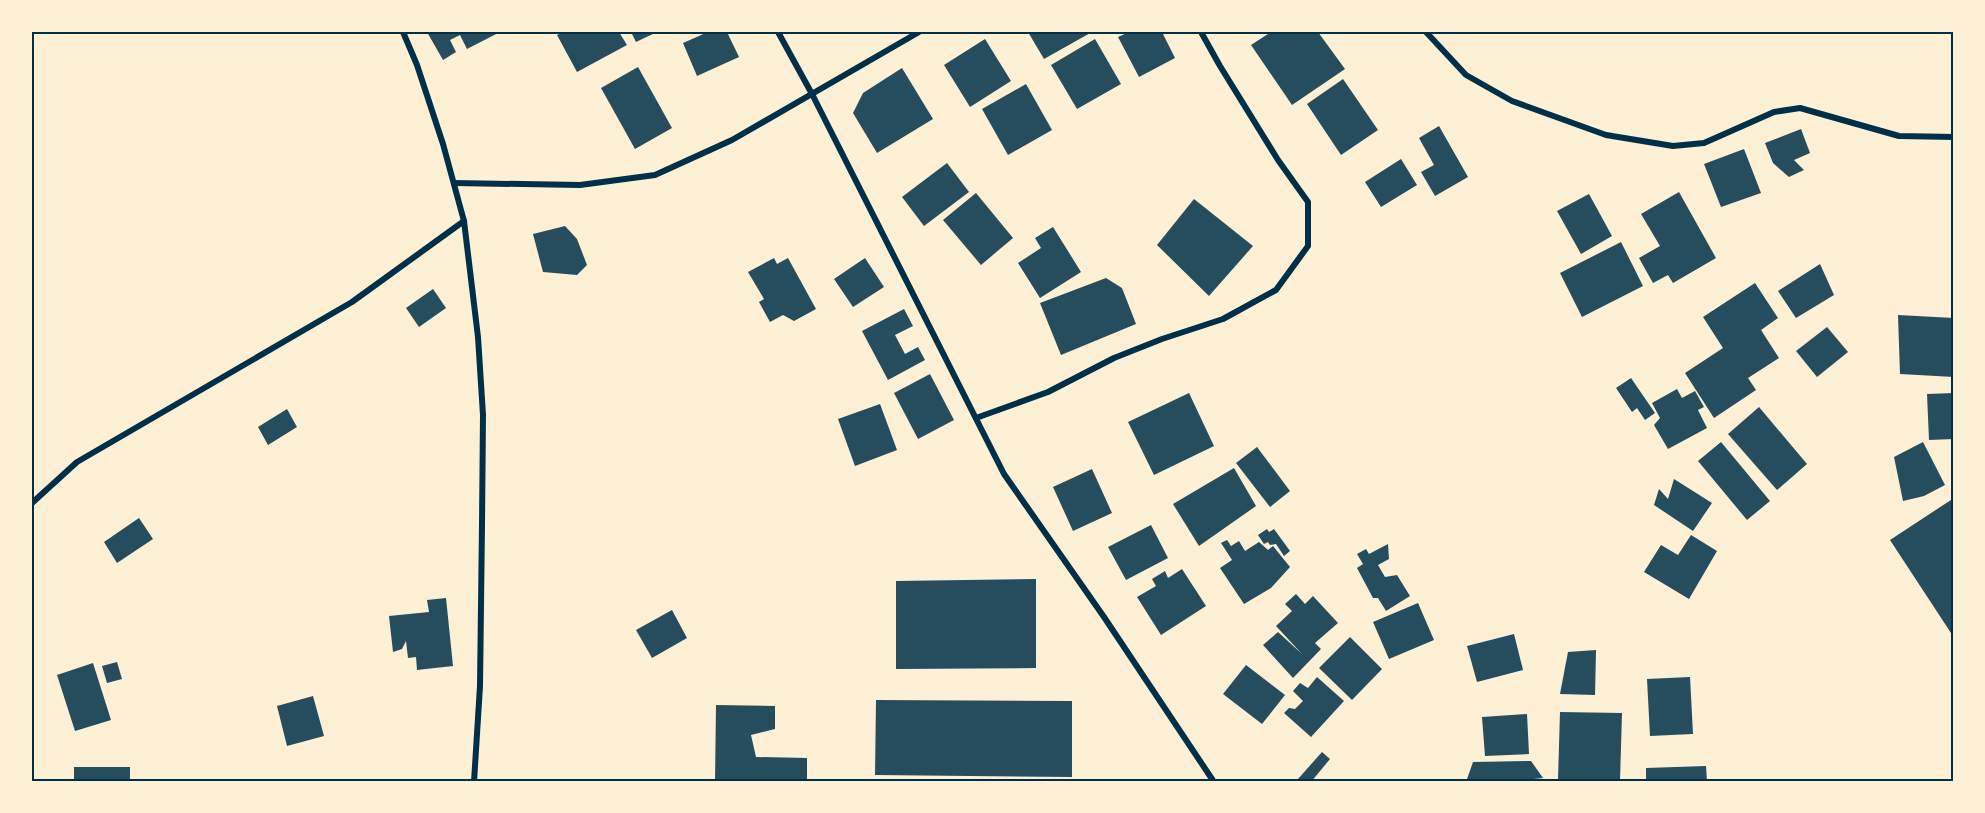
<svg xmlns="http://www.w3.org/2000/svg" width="1985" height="813" viewBox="0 0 1985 813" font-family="Spectral,serif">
	<rect width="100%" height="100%" fill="#fdf0d5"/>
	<g fill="#264d5e">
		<polygon points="427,32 500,32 467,49 460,35 450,40 456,52 443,60"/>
		<polygon points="564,32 619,32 627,45 577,72 557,35"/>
		<polygon points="631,32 657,32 636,42"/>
		<polygon points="708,32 727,32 739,57 697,76 683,43"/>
		<polygon points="1028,32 1092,32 1044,59"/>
		<polygon points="1129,32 1162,32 1175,58 1139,77 1118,37"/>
		<polygon points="1271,32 1318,32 1345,69 1292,105 1251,45"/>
		<polygon points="985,39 1011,81 970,107 944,65"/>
		<polygon points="1095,39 1121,84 1077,109 1051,65"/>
		<polygon points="638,67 672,128 635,149 601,88"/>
		<polygon points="902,68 933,119 877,153 853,113 863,93"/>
		<polygon points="1343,79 1378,130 1341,155 1307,104"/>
		<polygon points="1026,84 1052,130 1008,155 982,109"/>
		<polygon points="1439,126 1468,177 1435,196 1421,172 1434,165 1419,138"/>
		<polygon points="1801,129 1810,153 1794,160 1804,170 1789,177 1773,163 1765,143"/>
		<polygon points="1744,149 1761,193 1721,207 1704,164"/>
		<polygon points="1401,159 1417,185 1381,207 1365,182"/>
		<polygon points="947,163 969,192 924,226 902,197"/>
		<polygon points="1679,192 1716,258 1673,283 1668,275 1653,283 1639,258 1660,246 1641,214"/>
		<polygon points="976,193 1013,238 981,265 943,220"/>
		<polygon points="1589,194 1612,236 1581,254 1557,211"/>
		<polygon points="1194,199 1253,246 1209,296 1157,245"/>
		<polygon points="565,226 577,239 587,265 577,275 543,272 533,234"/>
		<polygon points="1053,227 1081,272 1040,298 1018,263 1041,248 1035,238"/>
		<polygon points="1621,242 1643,286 1582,317 1560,273"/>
		<polygon points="774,258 777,264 788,258 816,309 794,321 783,315 770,322 759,302 764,299 748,272"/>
		<polygon points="865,258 884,287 853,307 834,279"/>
		<polygon points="1820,264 1834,295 1796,318 1778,291"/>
		<polygon points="1106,278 1122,288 1136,324 1061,355 1040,303"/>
		<polygon points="1755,283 1778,318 1761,330 1779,358 1748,378 1756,390 1714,418 1685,373 1723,348 1703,317"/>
		<polygon points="433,289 446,308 419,327 406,308"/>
		<polygon points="904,309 913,326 895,335 905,354 918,347 925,360 888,380 862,331"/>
		<polygon points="1898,315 1954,318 1954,377 1900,374"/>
		<polygon points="1827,327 1848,352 1817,377 1796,351"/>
		<polygon points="930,374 954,420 918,439 894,393"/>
		<polygon points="1631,378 1655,413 1645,420 1637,408 1632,412 1616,388"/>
		<polygon points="1677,389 1682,398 1695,391 1704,407 1698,410 1707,428 1668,449 1654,425 1660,418 1652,403"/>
		<polygon points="1189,393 1214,446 1154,475 1128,422"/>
		<polygon points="1954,393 1954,439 1929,440 1927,394"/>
		<polygon points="880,404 897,450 855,466 838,419"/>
		<polygon points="1759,407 1807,464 1777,490 1728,434"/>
		<polygon points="287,409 297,427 268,445 258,427"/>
		<polygon points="1721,442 1770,501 1747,520 1698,461"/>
		<polygon points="1923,442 1945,485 1924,496 1903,501 1894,457"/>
		<polygon points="1257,447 1290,491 1270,507 1236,463"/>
		<polygon points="1234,468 1256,506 1199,546 1173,504"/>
		<polygon points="1092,469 1112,513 1073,531 1053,487"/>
		<polygon points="1674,479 1712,503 1693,531 1654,505 1659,489 1668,499"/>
		<polygon points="1954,498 1954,631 1951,633 1890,540"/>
		<polygon points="139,518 153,539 117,563 104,542"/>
		<polygon points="1151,525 1168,558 1126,580 1108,547"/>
		<polygon points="1267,529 1269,532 1274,529 1290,551 1284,556 1276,544 1270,545 1268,542 1264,544 1258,535"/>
		<polygon points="1691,535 1717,551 1689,599 1644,572 1661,545 1678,555"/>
		<polygon points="1227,540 1231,546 1239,541 1245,551 1259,542 1268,550 1273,546 1290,567 1271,588 1244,604 1220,568 1232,560 1221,543"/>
		<polygon points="1388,544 1389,559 1378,565 1385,577 1397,575 1410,596 1386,611 1378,598 1373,598 1357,568 1363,564 1357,554 1366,549 1369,554"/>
		<polygon points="1182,569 1206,606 1161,635 1137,597 1156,586 1152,579 1165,571 1168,578"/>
		<polygon points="1036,579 1036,668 896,669 896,581"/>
		<polygon points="1296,594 1305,604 1313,596 1338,623 1315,643 1321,649 1293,678 1263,645 1278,632 1302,654 1276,626 1292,611 1285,604"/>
		<polygon points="446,598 453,666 417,670 416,657 408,658 406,641 402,649 393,652 389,616 429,612 427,600"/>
		<polygon points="1418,603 1434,640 1389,659 1373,622"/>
		<polygon points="672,610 687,638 652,658 636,630"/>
		<polygon points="1514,634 1523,670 1477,682 1467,646"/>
		<polygon points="1350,637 1382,669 1352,700 1319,668"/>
		<polygon points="1596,650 1595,695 1560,694 1568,652"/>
		<polygon points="117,662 122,679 107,683 102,666"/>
		<polygon points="93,663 111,720 75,731 57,675"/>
		<polygon points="1246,665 1285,695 1262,724 1223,694"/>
		<polygon points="1317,677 1344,701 1311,737 1284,713 1289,708 1295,709 1303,701 1293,691 1300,683 1308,688"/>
		<polygon points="1690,677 1693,734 1650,736 1647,679"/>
		<polygon points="313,696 324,736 287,746 277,706"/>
		<polygon points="876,700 1072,701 1072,777 875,775"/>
		<polygon points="716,705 775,706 775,729 751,735 756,757 807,758 807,782 715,782"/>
		<polygon points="1560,712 1622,713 1620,781 1558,780"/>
		<polygon points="1527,714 1529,754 1485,756 1482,717"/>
		<polygon points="1322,752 1330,759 1311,782 1302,782 1298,779"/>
		<polygon points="1531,761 1543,778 1506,782 1466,782 1473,762"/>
		<polygon points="1706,766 1707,782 1646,782 1646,768"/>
		<rect x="74" y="767" width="56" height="15"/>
	</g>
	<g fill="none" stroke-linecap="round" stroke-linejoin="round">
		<g stroke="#003049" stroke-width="6">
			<polyline points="403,32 417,65 443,144 464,221 478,337 483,415 482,525 480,686 474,782"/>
			<polyline points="778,32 812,94 1004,474 1104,617 1214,782"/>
			<polyline points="1426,32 1466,75 1512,101 1606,135 1673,146 1704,143 1774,112 1800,108 1899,136 1954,137"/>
			<polyline points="454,183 580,185 655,175 732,140 919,32"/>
			<polyline points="976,418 1048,392 1114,358 1162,339 1223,319 1276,290 1308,246 1308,202 1278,160 1220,66 1201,32"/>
			<polyline points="32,503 77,462 352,302 464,221"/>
		</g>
	</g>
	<rect width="1985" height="813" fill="none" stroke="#fdf0d5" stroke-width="66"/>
	<rect x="33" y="33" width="1919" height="747" fill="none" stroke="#003049" stroke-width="2"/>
</svg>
